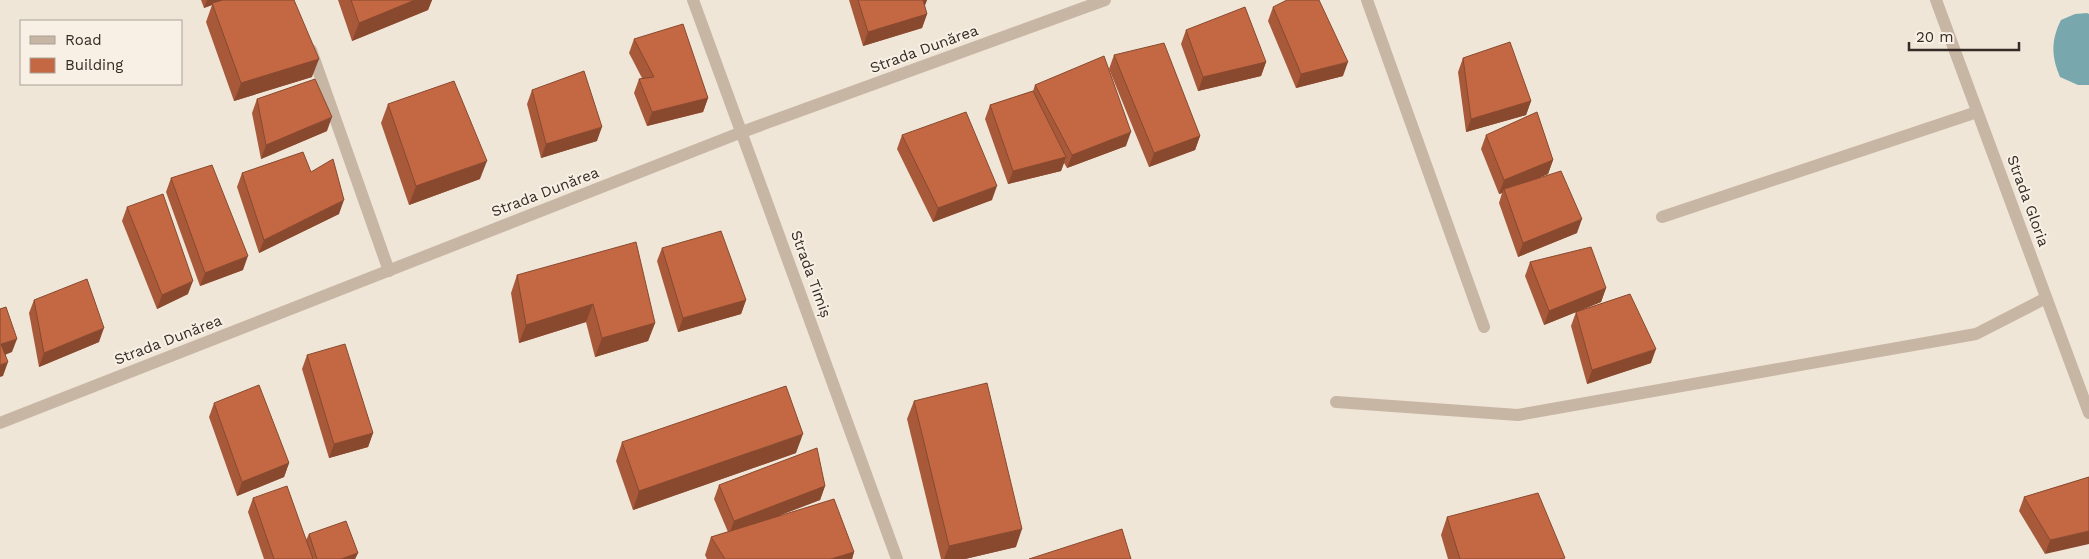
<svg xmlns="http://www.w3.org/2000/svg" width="2089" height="559" viewBox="0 0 2089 559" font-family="'Work Sans',sans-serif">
	<rect width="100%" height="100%" fill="#f0e6d8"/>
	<path fill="#78a8ad" d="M2087,13L2089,14V85H2078L2060,77C2051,56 2051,40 2061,20L2075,14Z"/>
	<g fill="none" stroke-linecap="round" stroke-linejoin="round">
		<g stroke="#c8b6a5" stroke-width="12">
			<polyline points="1367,0 1484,327"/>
			<polyline points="311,50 389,271"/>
			<polyline points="1662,217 1977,112"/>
			<polyline points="1336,402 1518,415 1976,334 2046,298"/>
		</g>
		<g stroke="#c8b6a5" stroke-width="12">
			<polyline points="693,0 897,559"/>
			<polyline points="1936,0 2089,413"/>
			<polyline points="0,423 742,132 1105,0"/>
		</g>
	</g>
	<g fill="#a8593a">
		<polygon points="201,0 294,0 312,77 234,101 206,22 212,5 204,8"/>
		<polygon points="338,0 432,0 428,10 352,41"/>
		<polygon points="849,0 927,0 925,5 924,5 927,14 922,28 863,46"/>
		<polygon points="1273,7 1343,76 1296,88 1268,21"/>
		<polygon points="1186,30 1266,62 1261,76 1198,91 1181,44"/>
		<polygon points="634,39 708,98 703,112 647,126 634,93 639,79 642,78 629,53"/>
		<polygon points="1114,55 1200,136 1195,150 1149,167 1109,69"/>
		<polygon points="1463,58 1531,101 1526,115 1466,132 1458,72"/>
		<polygon points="1035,85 1126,146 1067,168 1064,163 1061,171 1008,184 985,119 990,105 1033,91"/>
		<polygon points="532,90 597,141 541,158 527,104"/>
		<polygon points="257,99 327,131 261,159 252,113"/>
		<polygon points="388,104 480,179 409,205 381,123"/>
		<polygon points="902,135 992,200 933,222 897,149"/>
		<polygon points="1486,135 1553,160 1548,174 1540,177 1577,233 1518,257 1499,203 1502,193 1499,194 1481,149"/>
		<polygon points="311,172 339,214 259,253 237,187 242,173"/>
		<polygon points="171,178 243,270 200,286 166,192"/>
		<polygon points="127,207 188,294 157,309 122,221"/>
		<polygon points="662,248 746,300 741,314 678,332 657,261"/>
		<polygon points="1530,262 1606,288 1601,302 1544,325 1525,276"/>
		<polygon points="517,275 655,323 648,341 595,357 586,322 519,343 511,293"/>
		<polygon points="34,300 99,342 39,367 29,313"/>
		<polygon points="1576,312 1651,363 1587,384 1571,326"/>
		<polygon points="307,355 373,433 368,447 329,458 302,369"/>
		<polygon points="914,401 1016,547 965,559 941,559 907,419"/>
		<polygon points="214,403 289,463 284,477 237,496 209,417"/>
		<polygon points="622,442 796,453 633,510 616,461"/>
		<polygon points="2089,477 2045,554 2019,511 2024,497"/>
		<polygon points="719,485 825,486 820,500 780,515 854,552 852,559 707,559 705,555 711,537 728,532 714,499"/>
		<polygon points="253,498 306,540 309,534 358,553 355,559 264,559 248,512"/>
		<polygon points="1447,517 1565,559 1448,559 1441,535"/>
	</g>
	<g fill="#88492f">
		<polygon points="207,0 227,0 212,3 212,5 204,8"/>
		<polygon points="415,0 432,0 428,10 352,41 359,23"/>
		<polygon points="918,0 927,0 925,5 916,8"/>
		<polygon points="927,14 922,28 863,46 868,32"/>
		<polygon points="319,59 312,77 234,101 241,83"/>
		<polygon points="1266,62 1261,76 1198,91 1203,77"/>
		<polygon points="1348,62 1343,76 1296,88 1301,74"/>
		<polygon points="708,98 703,112 647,126 652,112"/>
		<polygon points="1531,101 1526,115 1466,132 1471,119"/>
		<polygon points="332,117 327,131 261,159 266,145"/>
		<polygon points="602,127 597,141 541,158 546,144"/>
		<polygon points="1131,132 1126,146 1067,168 1072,155"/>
		<polygon points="1200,136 1195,150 1149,167 1154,153"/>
		<polygon points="1066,157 1061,171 1008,184 1013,171"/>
		<polygon points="1553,160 1548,174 1505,192 1504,189 1502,193 1499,194 1504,180"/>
		<polygon points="487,161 480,179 409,205 416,186"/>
		<polygon points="997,186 992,200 933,222 938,208"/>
		<polygon points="344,200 339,214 259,253 264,240"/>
		<polygon points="1582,219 1577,233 1518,257 1523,243"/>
		<polygon points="248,256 243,270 200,286 205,273"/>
		<polygon points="193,281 188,294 157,309 162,295"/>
		<polygon points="1606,288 1601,302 1544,325 1549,311"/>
		<polygon points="746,300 741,314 678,332 683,318"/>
		<polygon points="593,304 586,322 519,343 526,325"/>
		<polygon points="655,323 648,341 595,357 602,338"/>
		<polygon points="104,328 99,342 39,367 44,353"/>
		<polygon points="17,339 12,352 0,357 1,344"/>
		<polygon points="1656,349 1651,363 1587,384 1592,370"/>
		<polygon points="8,362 3,376 0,377 0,365"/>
		<polygon points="373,433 368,447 329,458 334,444"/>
		<polygon points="803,434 796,453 633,510 639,491"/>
		<polygon points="289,463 284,477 237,496 242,482"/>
		<polygon points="825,486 820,500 729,535 734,521"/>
		<polygon points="1022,529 1016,547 965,559 944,559 949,546"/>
		<polygon points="2089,531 2089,544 2045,554 2050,540"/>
		<polygon points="854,552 852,559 831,559"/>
		<polygon points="358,553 355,559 341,559"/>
	</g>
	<g fill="#c36843" stroke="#88492f">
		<polygon points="223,0 294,0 319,59 241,83 212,3"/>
		<polygon points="351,0 415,0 359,23"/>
		<polygon points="858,0 923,0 927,14 868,32"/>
		<polygon points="1287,0 1319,0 1348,62 1301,74 1273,7"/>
		<polygon points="1245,7 1266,62 1203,77 1186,30"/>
		<polygon points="683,24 708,98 652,112 639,79 654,77 634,39"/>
		<polygon points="1510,42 1531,101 1471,119 1463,58"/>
		<polygon points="1164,43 1200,136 1154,153 1114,55"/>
		<polygon points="1104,56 1131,132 1072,155 1035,85"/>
		<polygon points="584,71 602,127 546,144 532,90"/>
		<polygon points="315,79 332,117 266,145 257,99"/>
		<polygon points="454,81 487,161 416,186 388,104"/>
		<polygon points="1033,91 1066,157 1013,171 990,105"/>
		<polygon points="966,112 997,186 938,208 902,135"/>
		<polygon points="1537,112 1553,160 1504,180 1486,135"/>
		<polygon points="303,152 311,172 333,159 344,200 264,240 242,173"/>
		<polygon points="212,165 248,256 205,273 171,178"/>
		<polygon points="1561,171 1582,219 1523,243 1504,189"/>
		<polygon points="163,194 193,281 162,295 127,207"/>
		<polygon points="721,231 746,300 683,318 662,248"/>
		<polygon points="636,242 655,323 602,338 593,304 526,325 517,275"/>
		<polygon points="1591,247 1606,288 1549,311 1530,262"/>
		<polygon points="87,279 104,328 44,353 34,300"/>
		<polygon points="1630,294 1656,349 1592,370 1576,312"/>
		<polygon points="6,307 17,339 1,344 8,362 0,365 0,309"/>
		<polygon points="345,344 373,433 334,444 307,355"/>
		<polygon points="987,383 1022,529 949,546 914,401"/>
		<polygon points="259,385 289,463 242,482 214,403"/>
		<polygon points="786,386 803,434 639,491 622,442"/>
		<polygon points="817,448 825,486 734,521 719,485"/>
		<polygon points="2089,477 2089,531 2050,540 2024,497"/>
		<polygon points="287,486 313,559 274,559 253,498"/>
		<polygon points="1538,493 1565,558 1561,559 1460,559 1447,517"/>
		<polygon points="834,499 854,552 831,559 725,559 711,537"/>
		<polygon points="346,521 358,553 341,559 317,559 309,534"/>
		<polygon points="1122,529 1131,559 1029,559"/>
	</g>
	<g text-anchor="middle" stroke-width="4" stroke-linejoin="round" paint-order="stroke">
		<g font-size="15" fill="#342b26" stroke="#f8f0e4">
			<text transform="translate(924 49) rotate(-20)" y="5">Strada Dunărea</text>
			<text transform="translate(545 192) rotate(-21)" y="5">Strada Dunărea</text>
			<text transform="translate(2028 201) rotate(70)" y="5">Strada Gloria</text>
			<text transform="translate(811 274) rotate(70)" y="5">Strada Timiș</text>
			<text transform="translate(168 340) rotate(-21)" y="5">Strada Dunărea</text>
		</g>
	</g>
	<rect x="20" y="20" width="162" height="65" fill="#f8f0e4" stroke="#aaa198"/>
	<rect x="30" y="36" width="25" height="8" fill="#c8b6a5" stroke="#aaa198"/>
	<text x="65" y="45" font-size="15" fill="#342b26">Road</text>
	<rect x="30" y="58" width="25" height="15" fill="#c36843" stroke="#aaa198"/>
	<text x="65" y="70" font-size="15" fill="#342b26">Building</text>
	<path d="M1909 42v8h110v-8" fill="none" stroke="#342b26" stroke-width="2.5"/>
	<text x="1916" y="42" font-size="15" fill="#342b26" stroke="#f8f0e4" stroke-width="4" paint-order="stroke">20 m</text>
</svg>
